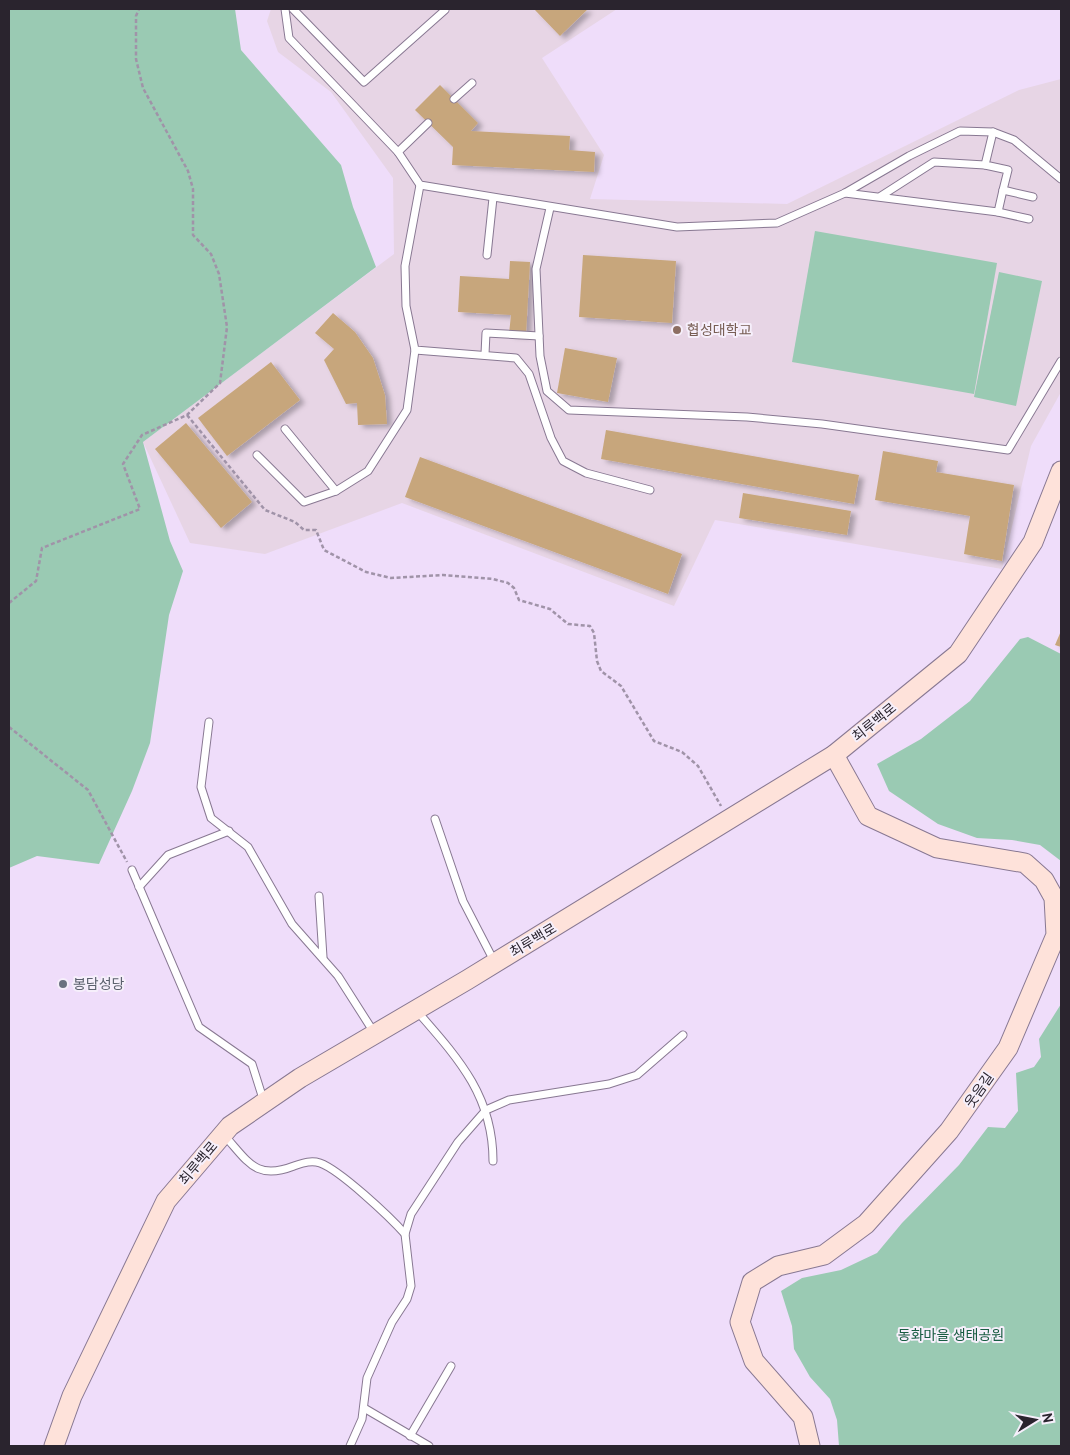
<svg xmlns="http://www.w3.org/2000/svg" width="1070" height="1455" viewBox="0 0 1070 1455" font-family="Overpass,'Noto Sans KR',sans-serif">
	<defs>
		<filter id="shadow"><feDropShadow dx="5" dy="3" stdDeviation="2.5" flood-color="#0004"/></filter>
	</defs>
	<rect width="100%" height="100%" fill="#efddfa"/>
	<polygon fill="#e7d5e5" points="271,9 617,9 542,58 604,155 590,199 787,204 1019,90 1061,79 1061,392 1031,446 1002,569 715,520 674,606 402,503 265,554 190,543 143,442 394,254 393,178 331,92 278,52 267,21"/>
	<g fill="#9acab3">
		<polygon points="9,9 235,9 241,50 341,165 353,207 376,267 143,442 170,541 183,571 169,615 150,743 132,791 99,864 37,856 9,868"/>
		<polygon points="815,231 997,263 974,394 792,362"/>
		<polygon points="999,272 1042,281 1016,406 974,397"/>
		<polygon points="1028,637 1061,654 1061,861 1040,845 1012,840 977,838 938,824 889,791 877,764 921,739 970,701 1020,639"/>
		<polygon points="1061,1004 1061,1446 839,1446 837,1420 830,1399 810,1377 794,1349 792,1326 781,1291 802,1278 841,1270 877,1253 902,1223 959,1165 988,1127 1005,1128 1018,1111 1016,1073 1034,1067 1041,1057 1039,1039"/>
	</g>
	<g fill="#c7a67b" filter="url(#shadow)">
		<polygon points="534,9 588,9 560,36"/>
		<polygon points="440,85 478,123 471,131 570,136 569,150 595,152 594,172 452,165 453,147 415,110"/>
		<polygon points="583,255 676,261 672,323 579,317"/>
		<polygon points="510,261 530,262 526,335 509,334 511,315 458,312 460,276 509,279"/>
		<polygon points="333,313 355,332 373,358 385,395 387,424 358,425 357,403 346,404 324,360 334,349 315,333"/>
		<polygon points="565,348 617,358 608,402 557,393"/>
		<polygon points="271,362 300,400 227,456 198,418"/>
		<polygon points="186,423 252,502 221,528 155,449"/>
		<polygon points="606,430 859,475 854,504 601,459"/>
		<polygon points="883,451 938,461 936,472 1014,485 1002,561 964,554 970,516 875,500"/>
		<polygon points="420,457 682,554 668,594 405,497"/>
		<polygon points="743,493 851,511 847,535 739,518"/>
		<polygon points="1061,631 1061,647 1055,645"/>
	</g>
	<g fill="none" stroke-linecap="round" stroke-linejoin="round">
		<g stroke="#887892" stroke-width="9">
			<g id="lane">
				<polyline points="285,9 289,38 398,152 420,185 677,227 777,223 845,193 909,156 960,131 993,132 1014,140 1061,179"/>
				<polyline points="293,9 364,82 445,10"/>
				<polyline points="454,99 472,83"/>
				<polyline points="993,132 985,165 1008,170 1003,190 1033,197"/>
				<polyline points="398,152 428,123"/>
				<polyline points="420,185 405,266 406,306 415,350 516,358 529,374 551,438 563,461 586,473 650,490"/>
				<polyline points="845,193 998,212 1029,219"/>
				<polyline points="881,196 934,162 985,165"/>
				<polyline points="550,208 536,269 540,356 547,391 569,410 747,417 822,424 1008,450 1061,361"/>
				<polyline points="998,212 1003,190"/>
				<polyline points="487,255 493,198"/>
				<polyline points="485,354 486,333 539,336"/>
				<polyline points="285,429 336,491"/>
				<polyline points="257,455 304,502 336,491 368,471 407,410 415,350"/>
				<polyline points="209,722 201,787 211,818 248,847 292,924 338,976 375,1034"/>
				<polyline points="435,819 463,901 494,961"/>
				<polyline points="132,870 199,1027 252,1064 264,1102"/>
				<polyline points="139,887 168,855 229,831"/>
				<polyline points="319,896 323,957"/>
				<path d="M416,1010C457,1057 493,1095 493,1161"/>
				<path d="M223,1134C248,1161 255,1181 294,1166C303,1163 311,1160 320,1163C340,1170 390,1217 405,1234"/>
				<polyline points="364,1408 429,1446"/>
				<polyline points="410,1436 451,1366"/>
				<polyline points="350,1446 362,1419 367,1378 392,1322 407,1299 411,1286 405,1234 411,1214 458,1142 486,1110 509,1100 609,1084 637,1075 683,1035"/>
			</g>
		</g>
		<g stroke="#887892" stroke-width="21">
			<g id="secondary">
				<polyline points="54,1446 72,1396 166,1201 230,1126 300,1078 467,980 834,755 958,654 1033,542 1061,471"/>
				<polyline points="810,1446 803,1417 754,1361 740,1322 752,1282 778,1266 824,1255 866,1224 949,1131 1008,1048 1056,935 1054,898 1044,880 1025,863 937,848 868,816 834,755"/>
			</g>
		</g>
		<g stroke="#a093a8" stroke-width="2.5" stroke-dasharray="4 2.5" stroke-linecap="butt">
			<polyline points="187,415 265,510 295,522 304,530 316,530 324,550 366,572 391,578 443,575 493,579 508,583 514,588 519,600 550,609 568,624 590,626 594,633 597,661 601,671 621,686 654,741 682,752 698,766 721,806"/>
			<polyline points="9,603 36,581 42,548 140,509 123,464 142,435 187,415 220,383 227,327 219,274 211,254 193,235 193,189 188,171 143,88 136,59 136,16 139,9"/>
			<polyline points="9,727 88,790 127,862"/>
		</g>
		<use href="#lane" stroke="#fff" stroke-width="7"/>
		<use href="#secondary" stroke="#fee2da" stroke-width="19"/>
	</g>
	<circle fill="#8d6e63" stroke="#f6effb" stroke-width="2" cx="677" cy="330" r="5"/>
	<circle fill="#6b7280" stroke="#f6effb" stroke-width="2" cx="63" cy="984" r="5"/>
	<g text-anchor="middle" stroke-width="4" stroke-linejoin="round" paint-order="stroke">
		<g font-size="14" fill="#785e54" stroke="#f6effb" text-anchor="start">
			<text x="687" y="335">협성대학교</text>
		</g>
		<g font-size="14" fill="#2a242e" stroke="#f6effb">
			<text transform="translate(874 722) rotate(-39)" y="5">최루백로</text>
			<text transform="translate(533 940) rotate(-31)" y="5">최루백로</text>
			<text transform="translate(979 1090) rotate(-55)" y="5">웃음길</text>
			<text transform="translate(198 1163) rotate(-50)" y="5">최루백로</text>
		</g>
		<g font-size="14" fill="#5b616d" stroke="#f6effb" text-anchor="start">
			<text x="73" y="989">봉담성당</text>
		</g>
		<g font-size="14" fill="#185c42" stroke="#f6effb">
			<text x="951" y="1340">동화마을 생태공원</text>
		</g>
	</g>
	<rect width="1070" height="1455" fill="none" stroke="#2a242e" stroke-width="20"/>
	<g transform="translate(1035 1420) rotate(80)" stroke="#f6effb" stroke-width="4" paint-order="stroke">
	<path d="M0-4L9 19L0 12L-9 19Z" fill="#2a242e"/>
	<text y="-8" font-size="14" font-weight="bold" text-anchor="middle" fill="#2a242e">N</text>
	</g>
</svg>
